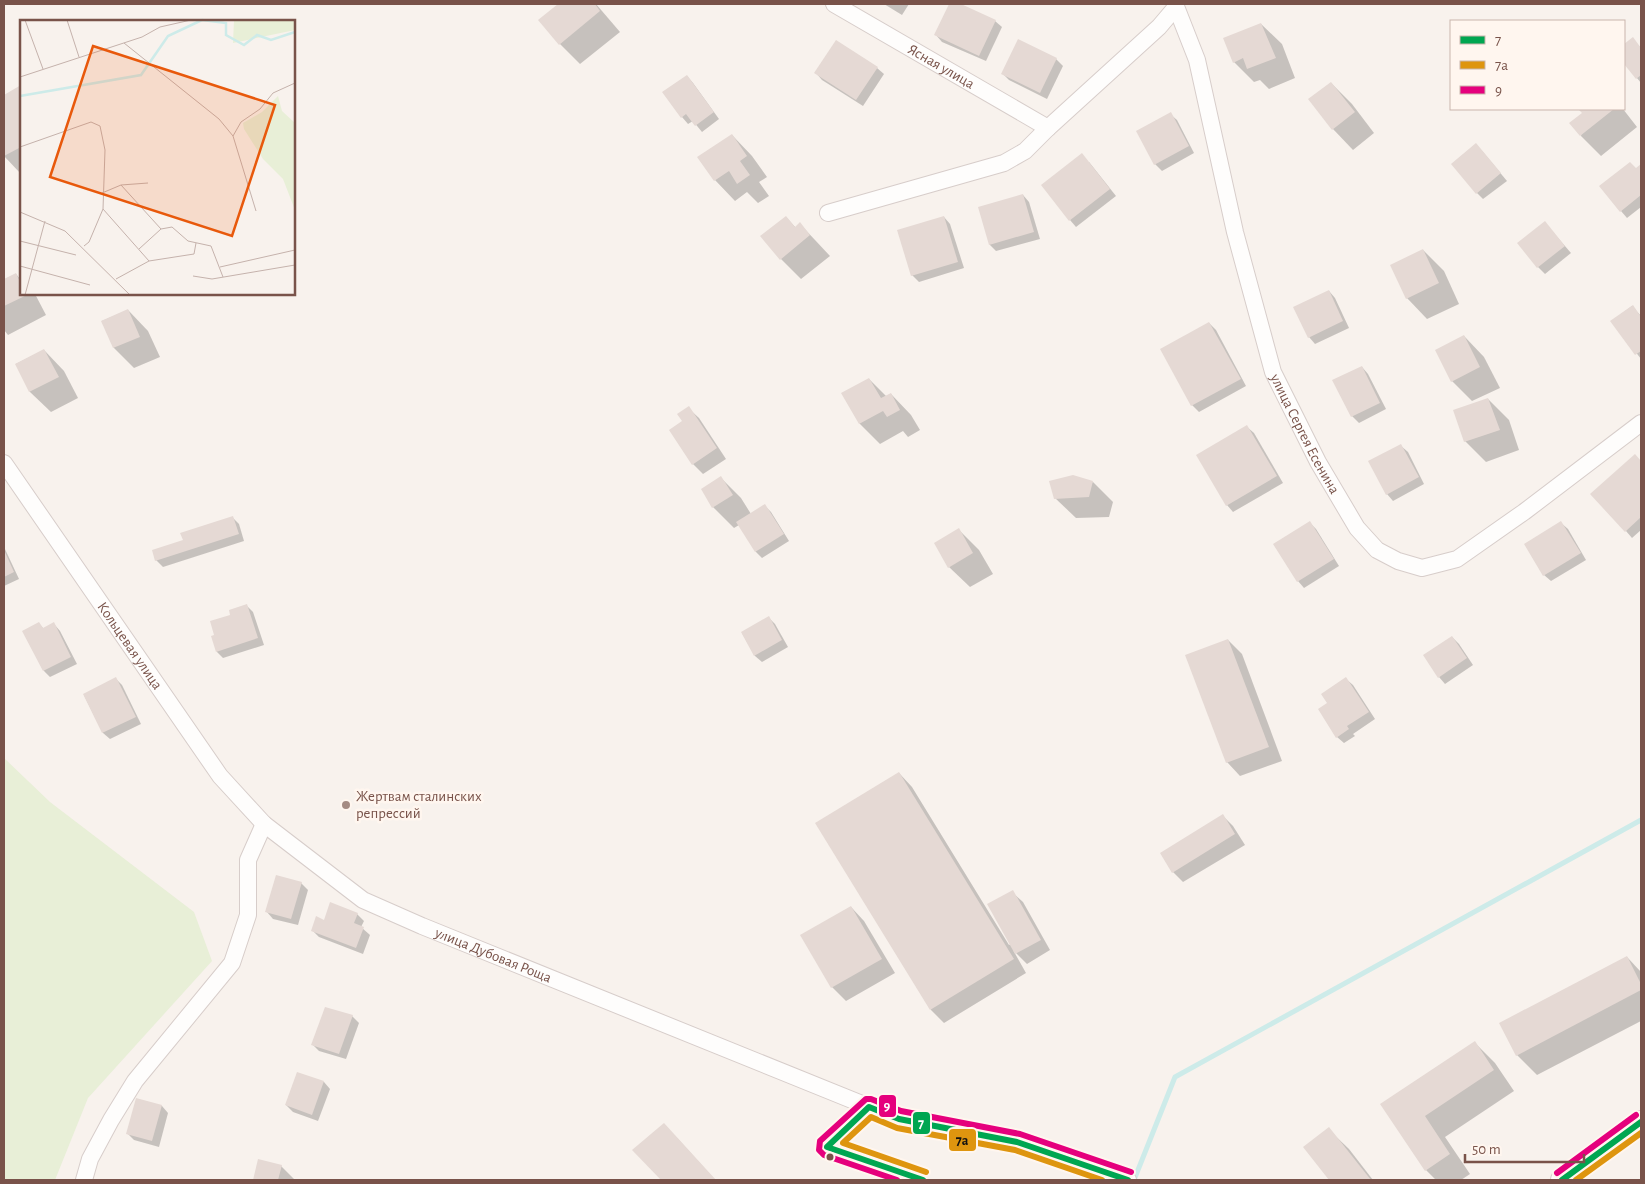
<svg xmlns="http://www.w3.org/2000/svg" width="1645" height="1184" viewBox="0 0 1645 1184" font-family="'Alegreya Sans',sans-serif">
	<rect width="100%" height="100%" fill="#f8f2ed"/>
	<polygon fill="#e8efd7" points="4,758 50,802 194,912 212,961 88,1098 55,1180 4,1180"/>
	<g fill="#0003">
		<polygon points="560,4 596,4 620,32 580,64 560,44 540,20"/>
		<polygon points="884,4 909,4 902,15"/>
		<polygon points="950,4 958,4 995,21 1002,27 986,61 942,42 936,35"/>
		<polygon points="1261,24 1282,44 1295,78 1269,89 1260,80 1254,82 1234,62"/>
		<polygon points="1632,39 1641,48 1641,83 1624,62 1624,46"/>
		<polygon points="1056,59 1063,66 1047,99 1009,80 1003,74"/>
		<polygon points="877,68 884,74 863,106 822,80 816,73"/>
		<polygon points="687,76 693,83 719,119 702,132 693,121 688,124 682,117"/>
		<polygon points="1331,83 1352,104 1374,133 1353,150 1333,129"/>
		<polygon points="21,87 21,174 4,156 4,96"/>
		<polygon points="1580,109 1623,109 1637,127 1601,156 1581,136 1584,113"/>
		<polygon points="1170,114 1177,120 1194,153 1162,171 1155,164"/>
		<polygon points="732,135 752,156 767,177 759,182 769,196 758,203 747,192 735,201 715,180"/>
		<polygon points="1482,151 1507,181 1483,199 1477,193"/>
		<polygon points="1089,162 1116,196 1076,227 1070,220"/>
		<polygon points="1641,166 1641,207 1627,218 1621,211 1636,170"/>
		<polygon points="1023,195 1029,202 1040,239 996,251 990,245 979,208"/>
		<polygon points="786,217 796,228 800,224 830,256 801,279 781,259"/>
		<polygon points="944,217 950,224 964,268 919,282 912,275"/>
		<polygon points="1545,223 1571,253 1545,274 1538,267"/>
		<polygon points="1423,250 1444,271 1459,304 1427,319 1407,298"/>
		<polygon points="16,274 21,280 21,294 35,294 46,315 8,335 4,330 4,280"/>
		<polygon points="1329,291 1335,298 1349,328 1315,344 1309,337"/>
		<polygon points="1632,306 1641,316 1641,359 1612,321"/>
		<polygon points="128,310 148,331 160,357 134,368 114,348 102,321"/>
		<polygon points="1209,323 1216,330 1246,386 1199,412 1192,405"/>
		<polygon points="1464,336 1484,357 1500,388 1472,401 1452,381"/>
		<polygon points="44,350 64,371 78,398 51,412 30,392 16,364"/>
		<polygon points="1362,367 1368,374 1386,409 1359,423 1352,416"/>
		<polygon points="869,379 887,397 891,394 911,415 920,430 908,437 903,431 880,444 860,424 843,394"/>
		<polygon points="1488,399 1509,420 1519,450 1486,462 1465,441"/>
		<polygon points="688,408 699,418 726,459 703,474 693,464"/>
		<polygon points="1247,427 1254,433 1283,483 1233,512 1227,505"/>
		<polygon points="1401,446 1408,452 1424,484 1393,501 1387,494"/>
		<polygon points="1635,456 1641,462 1641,530 1632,538 1626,531"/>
		<polygon points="721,478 741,498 751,514 765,506 771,512 789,541 762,558 756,552 739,525 734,528 713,507"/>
		<polygon points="1093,482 1113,502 1109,517 1076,518 1055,498"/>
		<polygon points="232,517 239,524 244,541 163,567 156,560 184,541"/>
		<polygon points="1310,523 1316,529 1339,566 1304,588 1298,581"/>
		<polygon points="1561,523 1568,529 1586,560 1551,581 1544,575"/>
		<polygon points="959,530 979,550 993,574 970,587 949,567"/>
		<polygon points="4,547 19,579 4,586"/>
		<polygon points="246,605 253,612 264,645 223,658 217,652 216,636 232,615"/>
		<polygon points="769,618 775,624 788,647 762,662 755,656 742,633"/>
		<polygon points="39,624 44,629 54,624 60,631 77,664 50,677 44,671 24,631"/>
		<polygon points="1452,637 1459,644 1473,665 1445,684 1439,677"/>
		<polygon points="1228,640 1242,654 1282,761 1240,776 1227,762"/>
		<polygon points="116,679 122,685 141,724 110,739 103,733 84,695"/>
		<polygon points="1346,679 1353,685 1375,719 1353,734 1355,736 1344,743 1337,737 1329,704"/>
		<polygon points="899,773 912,787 1009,945 1011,944 1012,892 1023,902 1050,950 1027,964 1013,950 1026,973 944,1023 931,1010"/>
		<polygon points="1223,816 1233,826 1245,845 1183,882 1173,872"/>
		<polygon points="301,883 308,890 298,925 273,919 267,912"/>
		<polygon points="851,907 864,921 895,973 846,1001 832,987 802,935"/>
		<polygon points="357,914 364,921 361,927 370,935 363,954 319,937 312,930 324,921"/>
		<polygon points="1627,957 1641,972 1641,1021 1537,1075 1517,1055"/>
		<polygon points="352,1016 359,1023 346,1059 319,1051 313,1045"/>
		<polygon points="1475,1043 1495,1063 1514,1091 1445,1137 1470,1174 1461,1180 1436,1180 1426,1170 1382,1104"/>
		<polygon points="298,1074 324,1082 330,1089 318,1121 293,1112 286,1105"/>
		<polygon points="137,1099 162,1106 168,1113 159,1147 134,1140 127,1133"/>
		<polygon points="1328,1129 1349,1149 1373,1180 1330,1180 1305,1148"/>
		<polygon points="677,1138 715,1180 663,1180 634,1150"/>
		<polygon points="259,1161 281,1166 295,1180 254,1180"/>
	</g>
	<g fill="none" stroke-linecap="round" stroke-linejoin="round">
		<polyline stroke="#cdebe9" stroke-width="5" points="1134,1180 1175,1077 1641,820"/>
	</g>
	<g fill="#e5d9d4">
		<polygon points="558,4 595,4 600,11 559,45 538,20"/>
		<polygon points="949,4 961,4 996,20 979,56 934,35"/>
		<polygon points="1261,23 1276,58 1247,69 1243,58 1233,63 1223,38"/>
		<polygon points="1633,37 1641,48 1641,75 1636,79 1624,64 1624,44"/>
		<polygon points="1018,39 1057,58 1040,93 1001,74"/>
		<polygon points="836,40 878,67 856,100 814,73"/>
		<polygon points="687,75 714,112 695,126 686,114 681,118 662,92"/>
		<polygon points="1331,82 1355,112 1332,130 1308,99"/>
		<polygon points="21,85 21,147 4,156 4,95"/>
		<polygon points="1578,109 1614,109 1580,136 1569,123 1582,113"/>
		<polygon points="1171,112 1189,146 1154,165 1136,131"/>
		<polygon points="732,134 747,156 740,161 750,175 737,184 729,171 714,181 697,157"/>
		<polygon points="1476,143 1501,173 1476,194 1451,164"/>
		<polygon points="1082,153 1110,189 1069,221 1041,185"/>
		<polygon points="1630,162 1636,168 1641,164 1641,195 1620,212 1599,186"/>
		<polygon points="1023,194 1034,232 989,245 978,207"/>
		<polygon points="786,216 795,227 800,222 810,235 780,260 760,236"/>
		<polygon points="944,216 958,262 911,276 897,230"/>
		<polygon points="1545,221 1565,246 1537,268 1517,243"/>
		<polygon points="1423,249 1439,283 1406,299 1390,265"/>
		<polygon points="16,273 21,284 21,294 29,294 4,306 4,279"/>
		<polygon points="1329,290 1343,321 1308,338 1293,307"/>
		<polygon points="1633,305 1641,317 1641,351 1635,355 1610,321"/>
		<polygon points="128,309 140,337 113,348 101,321"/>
		<polygon points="1209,322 1241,379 1191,406 1160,349"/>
		<polygon points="1464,335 1480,367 1451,382 1435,350"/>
		<polygon points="44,349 59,377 29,392 15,364"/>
		<polygon points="1362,366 1380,403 1351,417 1332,380"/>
		<polygon points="869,378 881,398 891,393 900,410 887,417 883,411 859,424 841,393"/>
		<polygon points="1488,398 1500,430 1464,442 1453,410"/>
		<polygon points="689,406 717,448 692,465 669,430 682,421 677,414"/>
		<polygon points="1247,425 1277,476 1226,506 1196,455"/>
		<polygon points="1401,444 1419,477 1386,495 1368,461"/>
		<polygon points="1635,454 1641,461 1641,517 1625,532 1590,494"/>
		<polygon points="1073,475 1093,481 1089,497 1054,499 1049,481"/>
		<polygon points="721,476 733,495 712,508 701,489"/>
		<polygon points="765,504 784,534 755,552 736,522"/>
		<polygon points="233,516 239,534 155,561 152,550 183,540 180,533"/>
		<polygon points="1310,521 1334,559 1297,582 1273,544"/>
		<polygon points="1561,521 1581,553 1543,576 1524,544"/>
		<polygon points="959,528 973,553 948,568 934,543"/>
		<polygon points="4,550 14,572 4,577"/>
		<polygon points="247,604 258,638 216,652 211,636 214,635 210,621 230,615 229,610"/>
		<polygon points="769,616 782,640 754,656 741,632"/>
		<polygon points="39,622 43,628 54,622 71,657 43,671 22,631"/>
		<polygon points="1452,636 1467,658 1438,678 1423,655"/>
		<polygon points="1228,639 1269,747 1226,763 1185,655"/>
		<polygon points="116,677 136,717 102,733 83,694"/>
		<polygon points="1346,677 1369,712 1347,726 1349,729 1336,738 1318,709 1327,703 1321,694"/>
		<polygon points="899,772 1014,959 930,1010 815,823"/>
		<polygon points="1223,814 1235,834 1172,873 1160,853"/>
		<polygon points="276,875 302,882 291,919 265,912"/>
		<polygon points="1013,890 1041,940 1015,954 987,904"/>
		<polygon points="330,902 358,913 354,923 364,927 356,948 311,931 316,916 324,920"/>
		<polygon points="851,906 882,959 831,988 800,935"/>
		<polygon points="1627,956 1641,984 1641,990 1516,1056 1499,1023"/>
		<polygon points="325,1007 353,1015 339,1054 311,1045"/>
		<polygon points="1475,1041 1494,1070 1425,1116 1450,1154 1425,1171 1380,1104"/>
		<polygon points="297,1072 324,1081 312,1115 285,1105"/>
		<polygon points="136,1098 162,1105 152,1141 126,1134"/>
		<polygon points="664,1123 716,1180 661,1180 632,1150"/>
		<polygon points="1329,1127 1371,1180 1329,1180 1303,1147"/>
		<polygon points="258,1159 282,1165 278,1180 253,1180"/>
	</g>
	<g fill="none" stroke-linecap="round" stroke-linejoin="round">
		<g stroke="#d7cdca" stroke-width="18">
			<g id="street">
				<path id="s1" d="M834,4L1048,128L1159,27L1176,7"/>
				<path id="s2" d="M1175,4L1197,60L1235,232L1273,372L1318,462L1357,528L1377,550L1398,561L1422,568L1457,559L1524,512L1641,423"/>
				<polyline points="828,213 1004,163 1025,151 1048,128"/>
				<path id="s3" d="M4,463L220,776L264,824"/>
				<path id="s4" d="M84,1180L90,1159L111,1120L135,1081L232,963L248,915V860L264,824L363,900L422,926L899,1119L1017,1142L1128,1180"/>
			</g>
		</g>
		<g stroke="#d9ceca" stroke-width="24">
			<polyline id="secondary" points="1562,1180 1641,1122"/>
		</g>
		<use href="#street" stroke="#fefdfc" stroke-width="16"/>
		<use href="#secondary" stroke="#fefdfc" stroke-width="22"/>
		<g stroke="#fff6ef" stroke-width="10">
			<g id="bus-1">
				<polyline points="923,1180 827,1147 869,1107 899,1119 1017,1142 1128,1180"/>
				<polyline points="1562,1180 1641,1122"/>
			</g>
		</g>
		<g stroke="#fff6ef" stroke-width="10">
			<g id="bus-2">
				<polyline points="926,1172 843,1143 871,1117 897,1128 1015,1150 1102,1180"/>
				<polyline points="1576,1180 1641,1133"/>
			</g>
		</g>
		<g stroke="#fff6ef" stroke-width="10">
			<g id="bus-3">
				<polyline points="1557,1173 1636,1115"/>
				<polyline points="897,1180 824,1155 819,1150 820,1141 866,1099 871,1099 901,1111 1020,1134 1131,1172"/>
			</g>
		</g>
		<use href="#bus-1" stroke="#00a651" stroke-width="6"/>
		<use href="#bus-2" stroke="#de950f" stroke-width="6"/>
		<use href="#bus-3" stroke="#e5007d" stroke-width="6"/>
	</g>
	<circle fill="#a58b83" stroke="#fff6ef" stroke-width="2" cx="346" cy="805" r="5"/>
	<circle fill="#79534a" stroke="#fff6ef" stroke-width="2" cx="830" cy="1157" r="4.5"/>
	<g text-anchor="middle" stroke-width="5" stroke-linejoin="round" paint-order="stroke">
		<g font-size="15" fill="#79534a" stroke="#fff6ef">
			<text dy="5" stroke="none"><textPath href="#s1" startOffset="124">Ясная улица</textPath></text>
			<text dy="5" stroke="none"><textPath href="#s2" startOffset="451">улица Сергея Есенина</textPath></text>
			<text dy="5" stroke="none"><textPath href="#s3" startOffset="222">Кольцевая улица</textPath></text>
			<text dy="5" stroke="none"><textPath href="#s4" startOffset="676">улица Дубовая Роща</textPath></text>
		</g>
		<g font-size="15" fill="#79534a" stroke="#fff6ef" text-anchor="start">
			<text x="356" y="801">Жертвам сталинских<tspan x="356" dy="17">репрессий</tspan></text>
		</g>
	</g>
	<g transform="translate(20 20)">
		<rect width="275" height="275" fill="#f8f2ed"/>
		<path d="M214,0H275V10L213,23ZM258,76L262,91L275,103V190L263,159L243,139L224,109L223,103L242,92Z" fill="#e8efd7"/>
		<path fill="none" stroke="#cdebe9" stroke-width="2.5" d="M182,0L206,3V15L224,25L237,15L251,20L275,12M0,76L121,55L148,16L182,0"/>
		<path fill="none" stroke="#c5b2ac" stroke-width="1" d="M5,0L23,49M47,0L59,37M104,23L199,99L213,116L221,102L240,89L253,73L275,63M0,57L122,17L140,7L171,0M213,116L236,191M0,127L71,102L80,106L85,130L83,189L69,222L64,226M101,165L128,163M82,173L101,165L141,209L152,207L168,221L191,226L203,257M83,189L129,241M0,192L45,211L110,275M0,221L56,235M119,229L141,209M0,246L70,265M200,247L275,230M173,256L192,259L275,245M96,259L129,241L174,234L176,223M5,275L25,201"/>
		<path fill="#e8590c" fill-opacity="0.15" stroke="#e8590c" stroke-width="2.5" d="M73,26L255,85L212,216L30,157Z"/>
		<rect width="275" height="275" fill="none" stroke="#79534a" stroke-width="2.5"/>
	</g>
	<g stroke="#fff6ef" stroke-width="2">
		<rect x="878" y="1094" width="19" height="24" rx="5" fill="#e5007d"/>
		<rect x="912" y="1111" width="19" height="24" rx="5" fill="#00a651"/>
		<rect x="948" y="1128" width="29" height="24" rx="5" fill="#de950f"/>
	</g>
	<g font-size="14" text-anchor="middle" font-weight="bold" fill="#fff">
		<text x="887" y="1110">9</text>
		<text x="921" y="1128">7</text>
	</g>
	<g font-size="14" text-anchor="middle" font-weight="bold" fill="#111">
		<text x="962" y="1145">7а</text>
	</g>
	<rect width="1645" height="1184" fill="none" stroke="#79534a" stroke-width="10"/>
	<rect x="1450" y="20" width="175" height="90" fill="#fff6ef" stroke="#c9b5ad"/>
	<rect x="1460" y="36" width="25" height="8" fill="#00a651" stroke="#c9b5ad"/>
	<text x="1495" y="45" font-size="15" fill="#79534a">7</text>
	<rect x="1460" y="61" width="25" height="8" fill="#de950f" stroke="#c9b5ad"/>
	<text x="1495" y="70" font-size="15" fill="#79534a">7а</text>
	<rect x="1460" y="86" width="25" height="8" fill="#e5007d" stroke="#c9b5ad"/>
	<text x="1495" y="95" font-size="15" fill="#79534a">9</text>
	<path d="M1465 1154v8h119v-8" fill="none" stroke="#79534a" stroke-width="2.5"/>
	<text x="1472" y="1154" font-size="15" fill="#79534a" stroke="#fff6ef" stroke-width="4" paint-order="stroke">50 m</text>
</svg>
